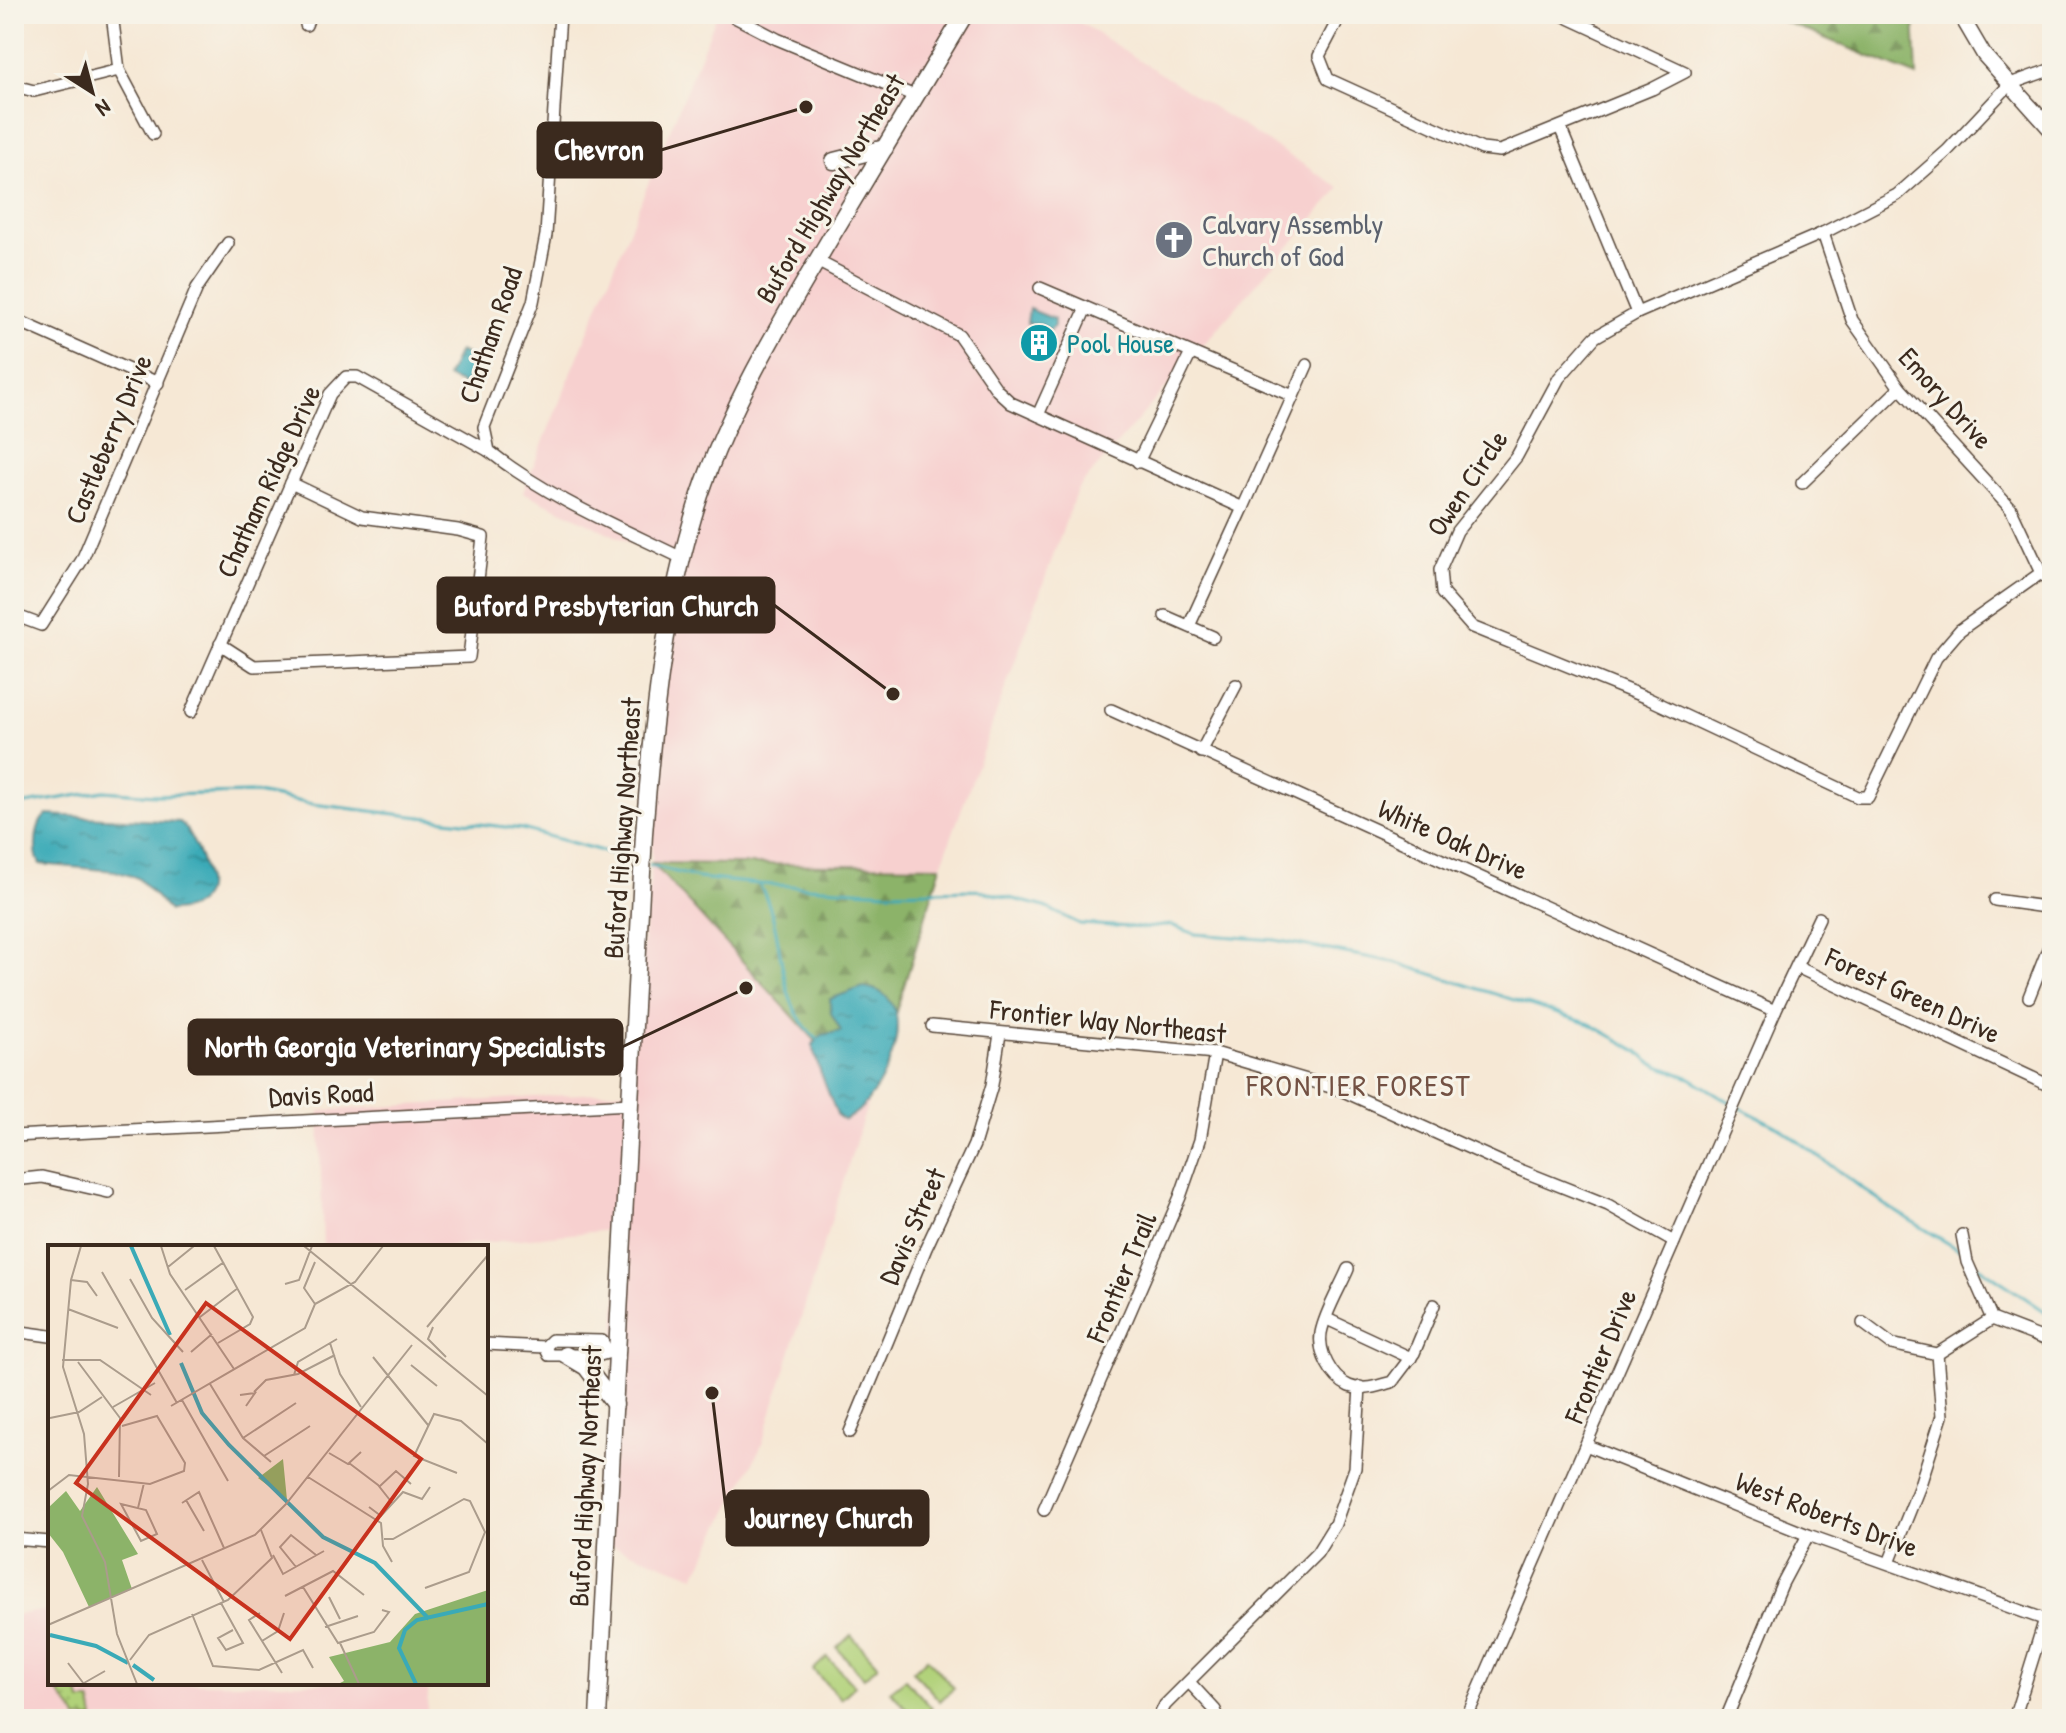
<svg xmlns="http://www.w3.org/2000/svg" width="2066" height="1733" viewBox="0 0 2066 1733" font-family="'Patrick Hand',sans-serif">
	<defs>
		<pattern id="grass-dots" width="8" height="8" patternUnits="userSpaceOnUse" patternTransform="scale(2)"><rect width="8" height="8" fill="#b1d179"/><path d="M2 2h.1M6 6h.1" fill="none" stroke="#99b468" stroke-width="1.8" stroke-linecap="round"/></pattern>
		<pattern id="forest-firs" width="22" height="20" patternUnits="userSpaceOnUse" patternTransform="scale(2)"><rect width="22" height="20" fill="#8cb369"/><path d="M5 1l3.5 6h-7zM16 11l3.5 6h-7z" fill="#749256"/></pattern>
		<pattern id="water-ripples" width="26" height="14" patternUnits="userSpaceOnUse" patternTransform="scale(2)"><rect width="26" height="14" fill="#3aaab7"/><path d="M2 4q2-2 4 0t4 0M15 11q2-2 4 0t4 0" fill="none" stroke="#328b94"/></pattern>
	</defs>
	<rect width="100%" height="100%" fill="#f7f3e8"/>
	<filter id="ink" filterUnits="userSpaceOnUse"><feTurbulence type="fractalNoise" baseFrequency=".0125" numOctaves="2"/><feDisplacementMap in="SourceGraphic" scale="16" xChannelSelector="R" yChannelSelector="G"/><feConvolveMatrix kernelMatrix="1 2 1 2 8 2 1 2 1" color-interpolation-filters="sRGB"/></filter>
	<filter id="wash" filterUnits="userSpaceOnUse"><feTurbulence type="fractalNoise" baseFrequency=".006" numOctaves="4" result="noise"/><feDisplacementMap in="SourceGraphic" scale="32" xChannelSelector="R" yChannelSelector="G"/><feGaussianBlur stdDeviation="1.8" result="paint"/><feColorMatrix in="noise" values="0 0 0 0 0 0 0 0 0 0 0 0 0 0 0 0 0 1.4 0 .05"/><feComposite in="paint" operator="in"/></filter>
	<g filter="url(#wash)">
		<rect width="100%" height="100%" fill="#f6e8d5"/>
		<g fill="#f7d0cf">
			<polygon points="717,14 1067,14 1340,188 1077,490 941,866 653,863 869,1099 761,1447 695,1576 606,1543 620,1229 441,1247 323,1247 319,1111 627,1091 652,863 652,696 678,566 523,492"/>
			<polygon points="50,1610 50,1683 429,1683 426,1719 14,1719 14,1615"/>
		</g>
		<path fill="url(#grass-dots)" stroke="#767e4c" stroke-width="2" d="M54,1683H77L81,1701H91L94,1719H77C72,1704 58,1699 54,1683Z"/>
		<g fill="url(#forest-firs)" stroke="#646e44" stroke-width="2">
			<polygon points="1766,14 1914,14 1917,76"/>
			<polygon points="652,863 941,866 869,1099"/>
		</g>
		<g fill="#b1d179" stroke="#767e4c" stroke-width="2">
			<polygon points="851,1635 878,1665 864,1678 837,1648"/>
			<polygon points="827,1657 855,1686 841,1699 813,1670"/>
			<polygon points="927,1658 954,1688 940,1701 913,1671"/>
			<polygon points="905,1679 932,1708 920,1719 916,1719 890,1691"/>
		</g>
		<g fill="url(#water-ripples)" stroke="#3a6a6a" stroke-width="2">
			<polygon points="1029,309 1054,319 1054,326 1049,331 1040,324 1027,323"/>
			<polygon points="459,351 476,359 464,385 447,377"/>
			<path d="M47,815L180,822C193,834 214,882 203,897C196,908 181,911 169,911L138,878L115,871L40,864C33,853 35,821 47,815Z"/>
			<path d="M863,987C931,994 882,1105 844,1120L838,1116C833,1105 812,1053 813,1044L822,1035L841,1031L831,1013L830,999Z"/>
		</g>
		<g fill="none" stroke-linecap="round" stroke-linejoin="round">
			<g stroke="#3aaab7" stroke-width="3">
				<polyline points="14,806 104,791 155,795 256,793 312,804 522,829 635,860"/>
				<polyline points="650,865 698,878 759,884 888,892 978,890 1045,907 1080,924 1146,928 1171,925 1195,934 1275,940 1394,962 1590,1024 1638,1051 1649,1062 1690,1078 1730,1102"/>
				<path d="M759,884C789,933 771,999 817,1039"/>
				<polyline points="1737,1106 1780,1128 1885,1205 1961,1251"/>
				<polyline points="1972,1262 2052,1316"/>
			</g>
		</g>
	</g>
	<g filter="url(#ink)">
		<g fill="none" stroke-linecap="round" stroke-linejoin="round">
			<g stroke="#574639" stroke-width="14">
				<g id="street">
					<polyline points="112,14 119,70 153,134"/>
					<path d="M560,14L546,235L533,302L484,427L489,451C547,497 616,526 682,558"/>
					<polyline points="729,14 777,39 915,96"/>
					<polyline points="1341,14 1319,56 1328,79 1482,149 1500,151 1652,89 1685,72 1560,14"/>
					<polyline points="306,25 310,14"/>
					<polyline points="15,86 34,91 119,70"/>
					<polyline points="1560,127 1637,313"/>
					<polyline points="1823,233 1852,320 1900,388 2011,509 2041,573 2052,583"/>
					<polyline points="817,261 959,335 997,390 1011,403 1243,508 1307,365"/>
					<polyline points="1040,288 1293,396"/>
					<polyline points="14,319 158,383"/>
					<polyline points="1038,415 1086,308"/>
					<polyline points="1138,462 1191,353"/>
					<polyline points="1802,483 1900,388"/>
					<polyline points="2041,573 1960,630 1936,658 1868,797 1858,797 1647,698 1472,627 1442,593 1440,570 1457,531 1517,456 1559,378 1595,337 1637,313 1823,233 1897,195 1947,151 2010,84 2052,69"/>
					<polyline points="14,615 41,625 82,560 197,288 228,243"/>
					<polyline points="1165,616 1213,637"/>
					<polyline points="1189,626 1243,508"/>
					<polyline points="220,644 254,666 469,657 483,537 458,530 362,517 291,483"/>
					<polyline points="1111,710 1775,1011"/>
					<polyline points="191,712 330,394 346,377 357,377 489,451"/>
					<polyline points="1201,752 1236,685"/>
					<polyline points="1995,900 2052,908"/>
					<polyline points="1797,967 2052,1087"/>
					<polyline points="2029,997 2052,939"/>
					<polyline points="932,1026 1215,1053 1341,1090 1505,1164 1608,1205 1674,1242"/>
					<polyline points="14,1136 631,1104"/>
					<polyline points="14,1180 42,1177 108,1192"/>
					<polyline points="1962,1235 1967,1262 1992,1319"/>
					<path d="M1348,1269C1340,1288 1325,1312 1321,1333C1318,1352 1331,1378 1349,1386C1363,1392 1379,1385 1392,1382L1414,1353L1434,1305"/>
					<polyline points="1327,1319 1411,1358"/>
					<polyline points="1992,1319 2052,1342"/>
					<polyline points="1863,1323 1891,1344 1937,1354 1992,1319"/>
					<polyline points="14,1331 50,1336"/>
					<polyline points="486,1344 545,1347 552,1340 602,1341 607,1350"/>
					<polyline points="545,1347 549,1355 600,1355 614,1351"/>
					<polyline points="850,1432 926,1248 974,1145 992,1085 1000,1034"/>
					<polyline points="1588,1446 1808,1535 2052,1622"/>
					<polyline points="1044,1510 1180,1197 1200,1140 1215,1053"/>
					<polyline points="14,1539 50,1542"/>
					<polyline points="1889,1563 1919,1488 1942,1416 1937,1354"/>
					<polyline points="1189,1682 1215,1710 1219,1719"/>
					<polyline points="1158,1719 1165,1705 1317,1553 1335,1524 1355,1468 1360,1387"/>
					<polyline points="1466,1719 1775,1011 1819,918"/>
					<polyline points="1726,1719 1782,1584 1808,1535"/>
					<polyline points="2014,1719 2045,1619"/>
				</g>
			</g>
			<g stroke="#574639" stroke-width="17">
				<polyline id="secondary" points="1960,14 1984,55 2052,131"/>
			</g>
			<g stroke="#574639" stroke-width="19">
				<g id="primary">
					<polyline points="834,161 885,148"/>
					<polyline points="566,1355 586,1367 615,1405"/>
					<path d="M598,1719L644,834C653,719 664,605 700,495C731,403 782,320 831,237C876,163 920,88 965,14"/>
				</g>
			</g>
			<use href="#street" stroke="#fff" stroke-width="11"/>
			<use href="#secondary" stroke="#fff" stroke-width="14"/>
			<use href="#primary" stroke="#fff" stroke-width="16"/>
		</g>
	</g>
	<defs>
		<g id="church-disc" transform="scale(2)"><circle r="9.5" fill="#6b7280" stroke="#f7f3e8"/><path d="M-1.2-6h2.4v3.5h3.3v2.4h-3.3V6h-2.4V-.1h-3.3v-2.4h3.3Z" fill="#fff"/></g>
		<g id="building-disc" transform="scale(2)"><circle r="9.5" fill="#0f9aa8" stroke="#f7f3e8"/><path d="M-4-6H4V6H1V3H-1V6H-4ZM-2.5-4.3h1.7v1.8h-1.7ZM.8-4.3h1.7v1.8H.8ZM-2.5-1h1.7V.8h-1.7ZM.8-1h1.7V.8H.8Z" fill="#fff"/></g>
	</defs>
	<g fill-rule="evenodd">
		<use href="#church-disc" x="1174" y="240"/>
		<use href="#building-disc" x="1039" y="343"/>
	</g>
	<g text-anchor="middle" stroke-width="6" stroke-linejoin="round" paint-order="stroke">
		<g font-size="28" fill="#3b2a1e" stroke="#f7f3e8">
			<text transform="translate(830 188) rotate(-59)" y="10">Buford Highway Northeast</text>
			<text transform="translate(490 335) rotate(-71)" y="10">Chatham Road</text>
			<text transform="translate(1946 398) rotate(48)" y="10">Emory Drive</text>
			<text transform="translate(108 439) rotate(-67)" y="10">Castleberry Drive</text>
			<text transform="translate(268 481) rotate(-65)" y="10">Chatham Ridge Drive</text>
			<text transform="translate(1467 483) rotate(-56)" y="10">Owen Circle</text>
			<text transform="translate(622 828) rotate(-86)" y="10">Buford Highway Northeast</text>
			<text transform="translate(1453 839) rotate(24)" y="10">White Oak Drive</text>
			<text transform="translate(1913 995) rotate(25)" y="10">Forest Green Drive</text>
			<text transform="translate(1108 1021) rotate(6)" y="10">Frontier Way Northeast</text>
			<text transform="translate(321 1094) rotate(-3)" y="10">Davis Road</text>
			<text transform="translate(912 1226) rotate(-66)" y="10">Davis Street</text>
			<text transform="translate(1121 1277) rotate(-67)" y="10">Frontier Trail</text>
			<text transform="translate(1600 1356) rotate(-67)" y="10">Frontier Drive</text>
			<text transform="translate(585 1476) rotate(-87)" y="10">Buford Highway Northeast</text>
			<text transform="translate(1827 1514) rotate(21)" y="10">West Roberts Drive</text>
		</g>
		<g font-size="28" fill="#5b616d" stroke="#f7f3e8" text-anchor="start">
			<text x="1202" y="234">Calvary Assembly<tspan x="1202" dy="32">Church of God</tspan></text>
		</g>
		<g font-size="28" fill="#0d838f" stroke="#f7f3e8" text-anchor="start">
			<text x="1067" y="353">Pool House</text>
		</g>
		<g font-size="30" letter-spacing="2" fill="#735143" stroke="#f7f3e8">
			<text x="1359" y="1096">FRONTIER FOREST</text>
		</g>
	</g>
	<g transform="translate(48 1245)">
		<rect width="440" height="440" fill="#f6e8d5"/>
		<path d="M235,214L239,255L210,233ZM49,242L90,309L74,315L84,344L41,362L15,307L0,288V263L18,246L32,266ZM440,345V439H290L296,436L281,412L342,397L367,369Z" fill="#8cb369"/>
		<path fill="none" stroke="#3aaab7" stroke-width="4" d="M83,1L122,90M133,118L154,168L181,200L275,292L327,318L381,374M2,390L48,401L80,418M85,420L106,435M368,439L351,403L357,385L369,375L440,359"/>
		<path fill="none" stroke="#ab9c8c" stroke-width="2" d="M33,1L23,35L15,122L36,189L40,239L34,271L57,317L69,389L89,439M113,1L122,29L186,124M166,1L205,72L202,79L170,98M256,1L440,151M120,22L146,1M54,27L129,158M82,34L104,73L135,107M23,35L39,37L49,51M237,39L251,35L264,1M137,45L176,17M267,59L256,43L267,17M20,64L70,83M152,72L190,43M379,82L440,10M385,82L380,94L398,112M282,98L292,129L313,162M143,107L164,89M325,112L380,180M14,115H52L103,150M30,117L72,173L71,232M363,120L389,141M246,130L250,117L289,94M162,139L195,193L223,217M206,147L218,135L250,129L287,110M192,150L207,148L198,161M134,155L180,236M123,161L257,83L267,59L307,37L335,1M65,162L107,138M2,173L31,167L54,152M195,193L248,158M281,208L300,219L313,207M216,211L262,181M301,218L330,240L345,259M409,228L366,211L386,169L413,176L440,199M260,232L333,278L335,301L344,317M332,241L348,226L363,239M0,246L21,230L102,239L136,226L137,218L109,171L74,181M138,255L156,286M134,258L151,247L176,303M73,259L98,265L109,289L93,296ZM321,262L333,271L355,247L374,254L382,242M90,263L96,238M336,294H345L416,254L422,256L437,287L421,327L377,343M225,310L235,329L276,306M154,315L176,357M248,322L232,302L243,290L268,310M255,342L290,398L326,387L341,367L334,365M237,351L285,326L316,350M281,352L292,374M173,358L195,398L178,405L170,393L185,385M212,368L201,375L234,428M144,369L165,421L211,425L255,405L265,423M0,380L207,290L238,259L364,100M277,382L310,371M214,396L230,386L236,368M292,398L311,439M82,415L101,390L180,355L224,313L213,285M20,418L36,439M36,438L57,426"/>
		<path fill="#c8321e" fill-opacity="0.15" stroke="#c8321e" stroke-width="4" d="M158,58L373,214L242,394L28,238Z"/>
		<rect width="440" height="440" fill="none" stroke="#3b2a1e" stroke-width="4"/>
	</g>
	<path fill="none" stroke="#3b2a1e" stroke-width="3" d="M806 107L661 150M893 694L774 605M746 988L622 1047M712 1393L727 1518"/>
	<g fill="#3b2a1e" stroke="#f7f3e8" stroke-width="3">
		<circle cx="806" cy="107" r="8"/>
		<circle cx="893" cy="694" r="8"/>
		<circle cx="746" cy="988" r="8"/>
		<circle cx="712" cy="1393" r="8"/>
	</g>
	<g fill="#3b2a1e" stroke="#3b2a1e" stroke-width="3">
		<rect x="538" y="123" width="123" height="54" rx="8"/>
		<rect x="438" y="578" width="336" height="54" rx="8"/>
		<rect x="189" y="1020" width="433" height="54" rx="8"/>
		<rect x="727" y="1491" width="201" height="54" rx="8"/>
	</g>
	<g font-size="30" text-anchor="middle" font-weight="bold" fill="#fff">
		<text x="599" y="160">Chevron</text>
		<text x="606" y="616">Buford Presbyterian Church</text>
		<text x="405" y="1057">North Georgia Veterinary Specialists</text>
		<text x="828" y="1528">Journey Church</text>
	</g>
	<rect width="2066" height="1733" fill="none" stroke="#f7f3e8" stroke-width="48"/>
	<g transform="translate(92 92) rotate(144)" stroke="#f7f3e8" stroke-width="6" paint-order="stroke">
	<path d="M0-6L14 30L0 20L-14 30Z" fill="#3b2a1e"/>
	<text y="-12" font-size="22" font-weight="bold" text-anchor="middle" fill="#3b2a1e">N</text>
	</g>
</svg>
